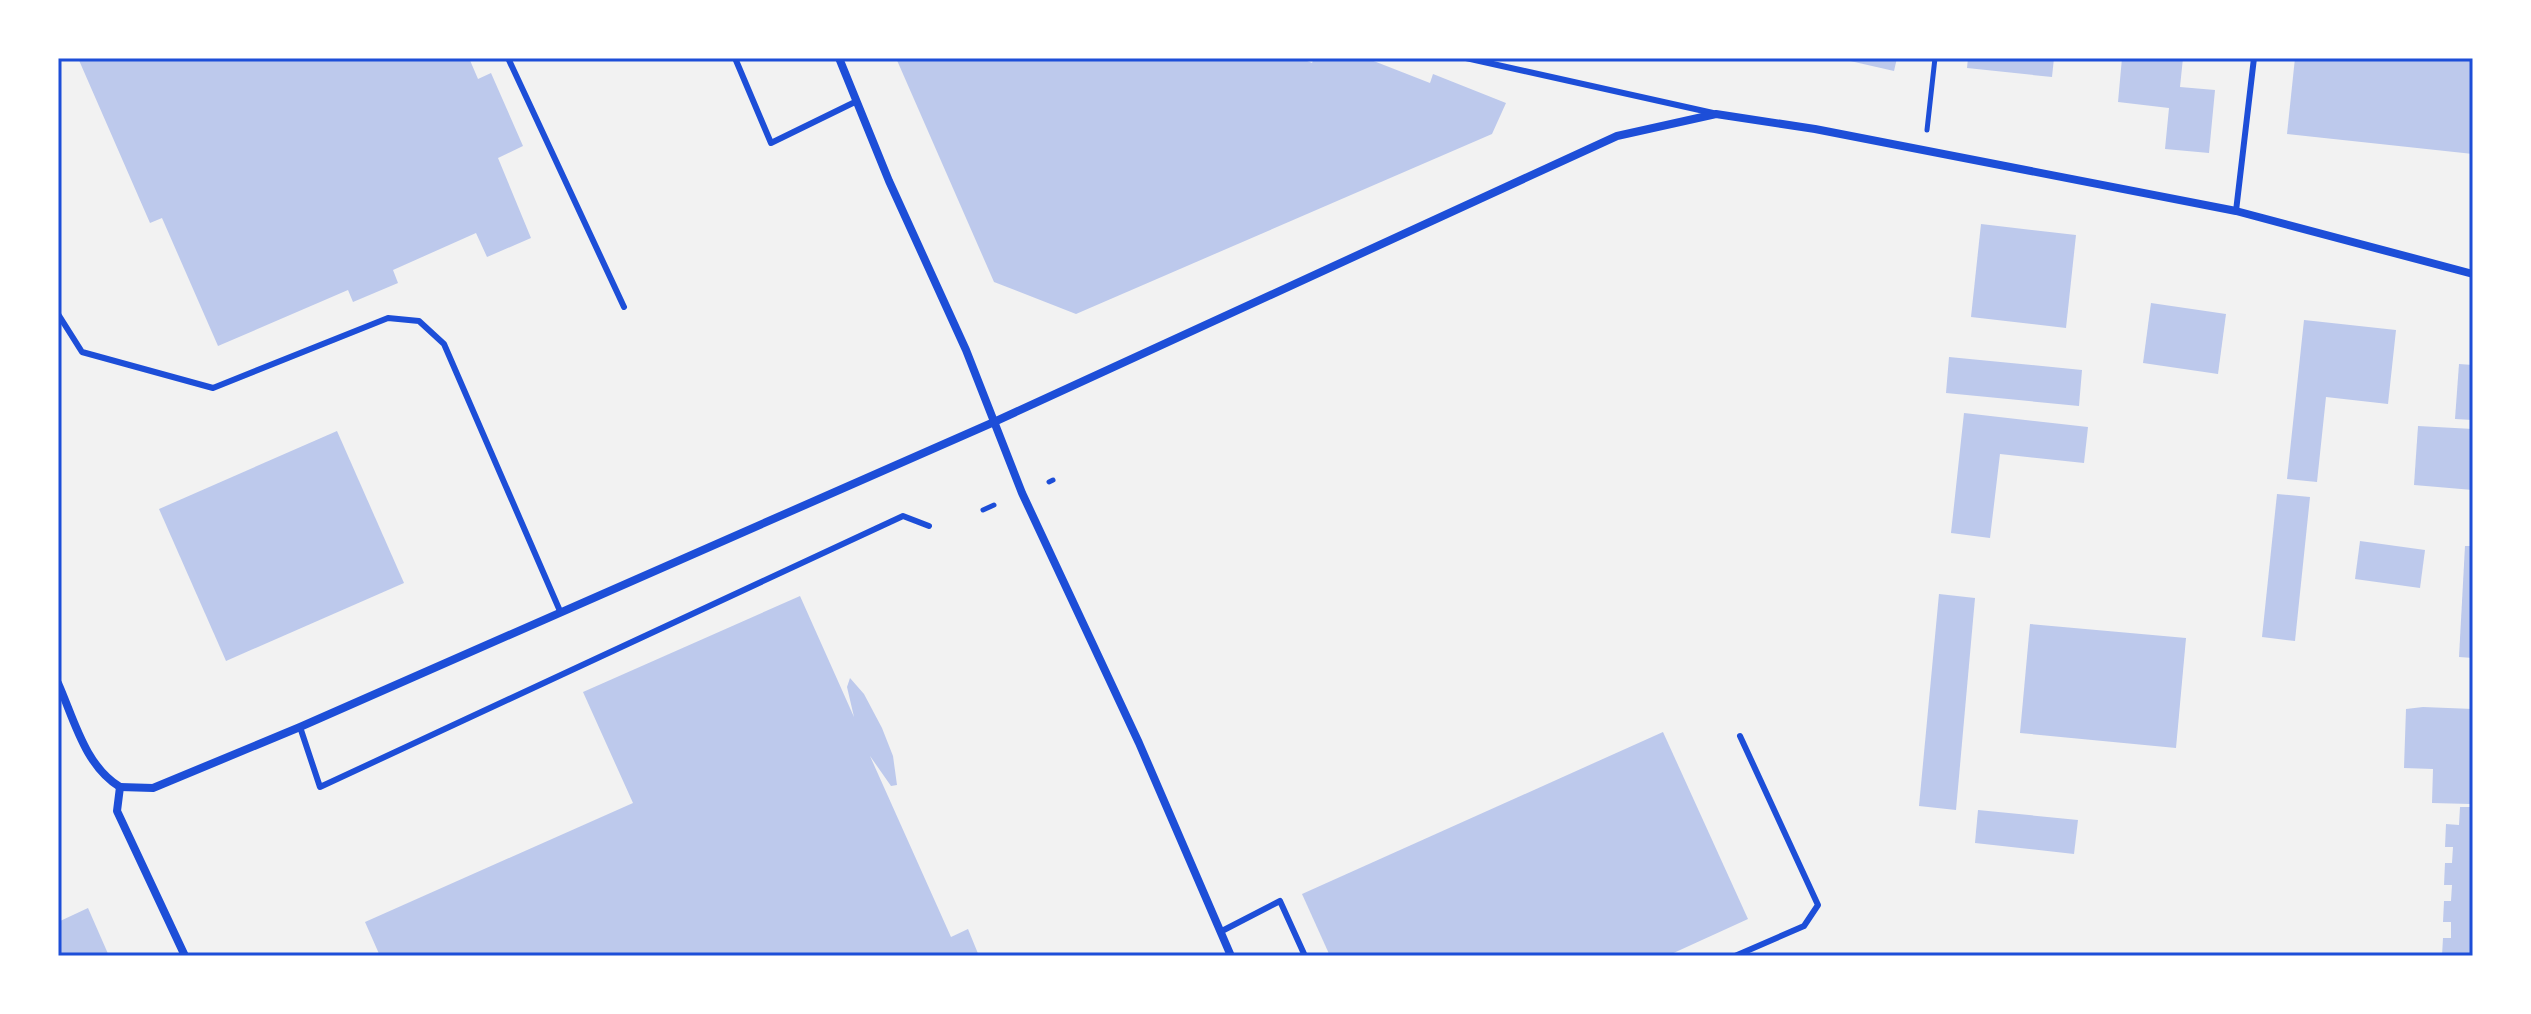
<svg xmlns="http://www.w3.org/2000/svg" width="2531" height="1014" viewBox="0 0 2531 1014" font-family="'Varela Round',sans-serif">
	<rect width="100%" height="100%" fill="#f2f2f2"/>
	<g fill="#bdc9ec">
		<polygon points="78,58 469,58 478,79 491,73 523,146 498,158 531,238 487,257 476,233 393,270 398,283 353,302 348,290 218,346 162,218 150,223"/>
		<polygon points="896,58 1300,58 1312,63 1314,58 1366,58 1430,83 1433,74 1506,103 1492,134 1076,314 994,282"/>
		<polygon points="1837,58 1897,58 1894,71"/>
		<polygon points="1968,58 2054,58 2052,77 1967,68"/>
		<polygon points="2122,58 2183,58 2180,87 2215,90 2209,153 2165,149 2169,108 2118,102"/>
		<polygon points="2295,58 2473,58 2473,154 2287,134"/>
		<polygon points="1981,224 2076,235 2066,328 1971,317"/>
		<polygon points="2151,303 2226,314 2218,374 2143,363"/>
		<polygon points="2304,320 2396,330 2388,404 2326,397 2317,482 2287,479"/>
		<polygon points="1949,357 2082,370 2079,406 1946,393"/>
		<polygon points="2459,364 2473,365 2473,420 2455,419"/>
		<polygon points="1964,413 2088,427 2084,463 2000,454 1990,538 1951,533"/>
		<polygon points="2418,426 2473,429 2473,490 2414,485"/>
		<polygon points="337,431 404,583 226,661 159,509"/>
		<polygon points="2277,494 2310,497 2295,641 2262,637"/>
		<polygon points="2360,541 2425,550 2420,588 2355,579"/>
		<polygon points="2465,546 2473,546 2473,658 2459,657"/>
		<polygon points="1939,594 1975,598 1956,810 1919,806"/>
		<polygon points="800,596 854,717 847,687 850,678 864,694 882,728 893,756 897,785 891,786 870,756 951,937 968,929 979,956 380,956 365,922 633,803 583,692"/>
		<polygon points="2030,624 2186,638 2176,748 2020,733"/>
		<polygon points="2423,707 2473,709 2471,804 2432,803 2433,769 2404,768 2406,709"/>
		<polygon points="1663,732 1748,919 1667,956 1330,956 1302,894"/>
		<polygon points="2460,807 2473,807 2473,956 2442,956 2443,938 2451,938 2451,922 2443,922 2444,901 2451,901 2452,885 2444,885 2445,863 2452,863 2453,847 2445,847 2446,824 2459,825"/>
		<polygon points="1978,810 2078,820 2074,854 1975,843"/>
		<polygon points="88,908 109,956 58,956 58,922"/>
	</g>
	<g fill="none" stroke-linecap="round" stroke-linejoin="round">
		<g stroke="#1d4ed8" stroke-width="5">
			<polyline points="1927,130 1935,58"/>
			<polyline points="1049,482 1053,480"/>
			<polyline points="983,510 994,505"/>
		</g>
		<g stroke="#1d4ed8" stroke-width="6">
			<polyline points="508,58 624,307"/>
			<polyline points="735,58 771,143 857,101"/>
			<polyline points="1466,58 1713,113"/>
			<polyline points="2236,211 2254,58"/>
			<polyline points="58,314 82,352 213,388 388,318 419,321 444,344 560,611"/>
			<polyline points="300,727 320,787 903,516 929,526"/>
			<polyline points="1220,932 1280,901 1305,956"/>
			<polyline points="1735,956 1804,926 1818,905 1740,736"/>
		</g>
		<g stroke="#1d4ed8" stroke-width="8">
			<polyline points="839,58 889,181 966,350 1022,493 1139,743 1231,956"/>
			<path d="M58,683C74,719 85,766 120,787"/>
			<polyline points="120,787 153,788 300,727 994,422 1617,136 1716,114 1815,129 2236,211 2473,274"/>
			<polyline points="120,787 117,811 185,956"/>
		</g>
	</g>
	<rect width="2531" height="1014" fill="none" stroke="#ffffff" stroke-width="120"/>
	<rect x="60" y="60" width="2411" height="894" fill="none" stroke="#1d4ed8" stroke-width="3"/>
</svg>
